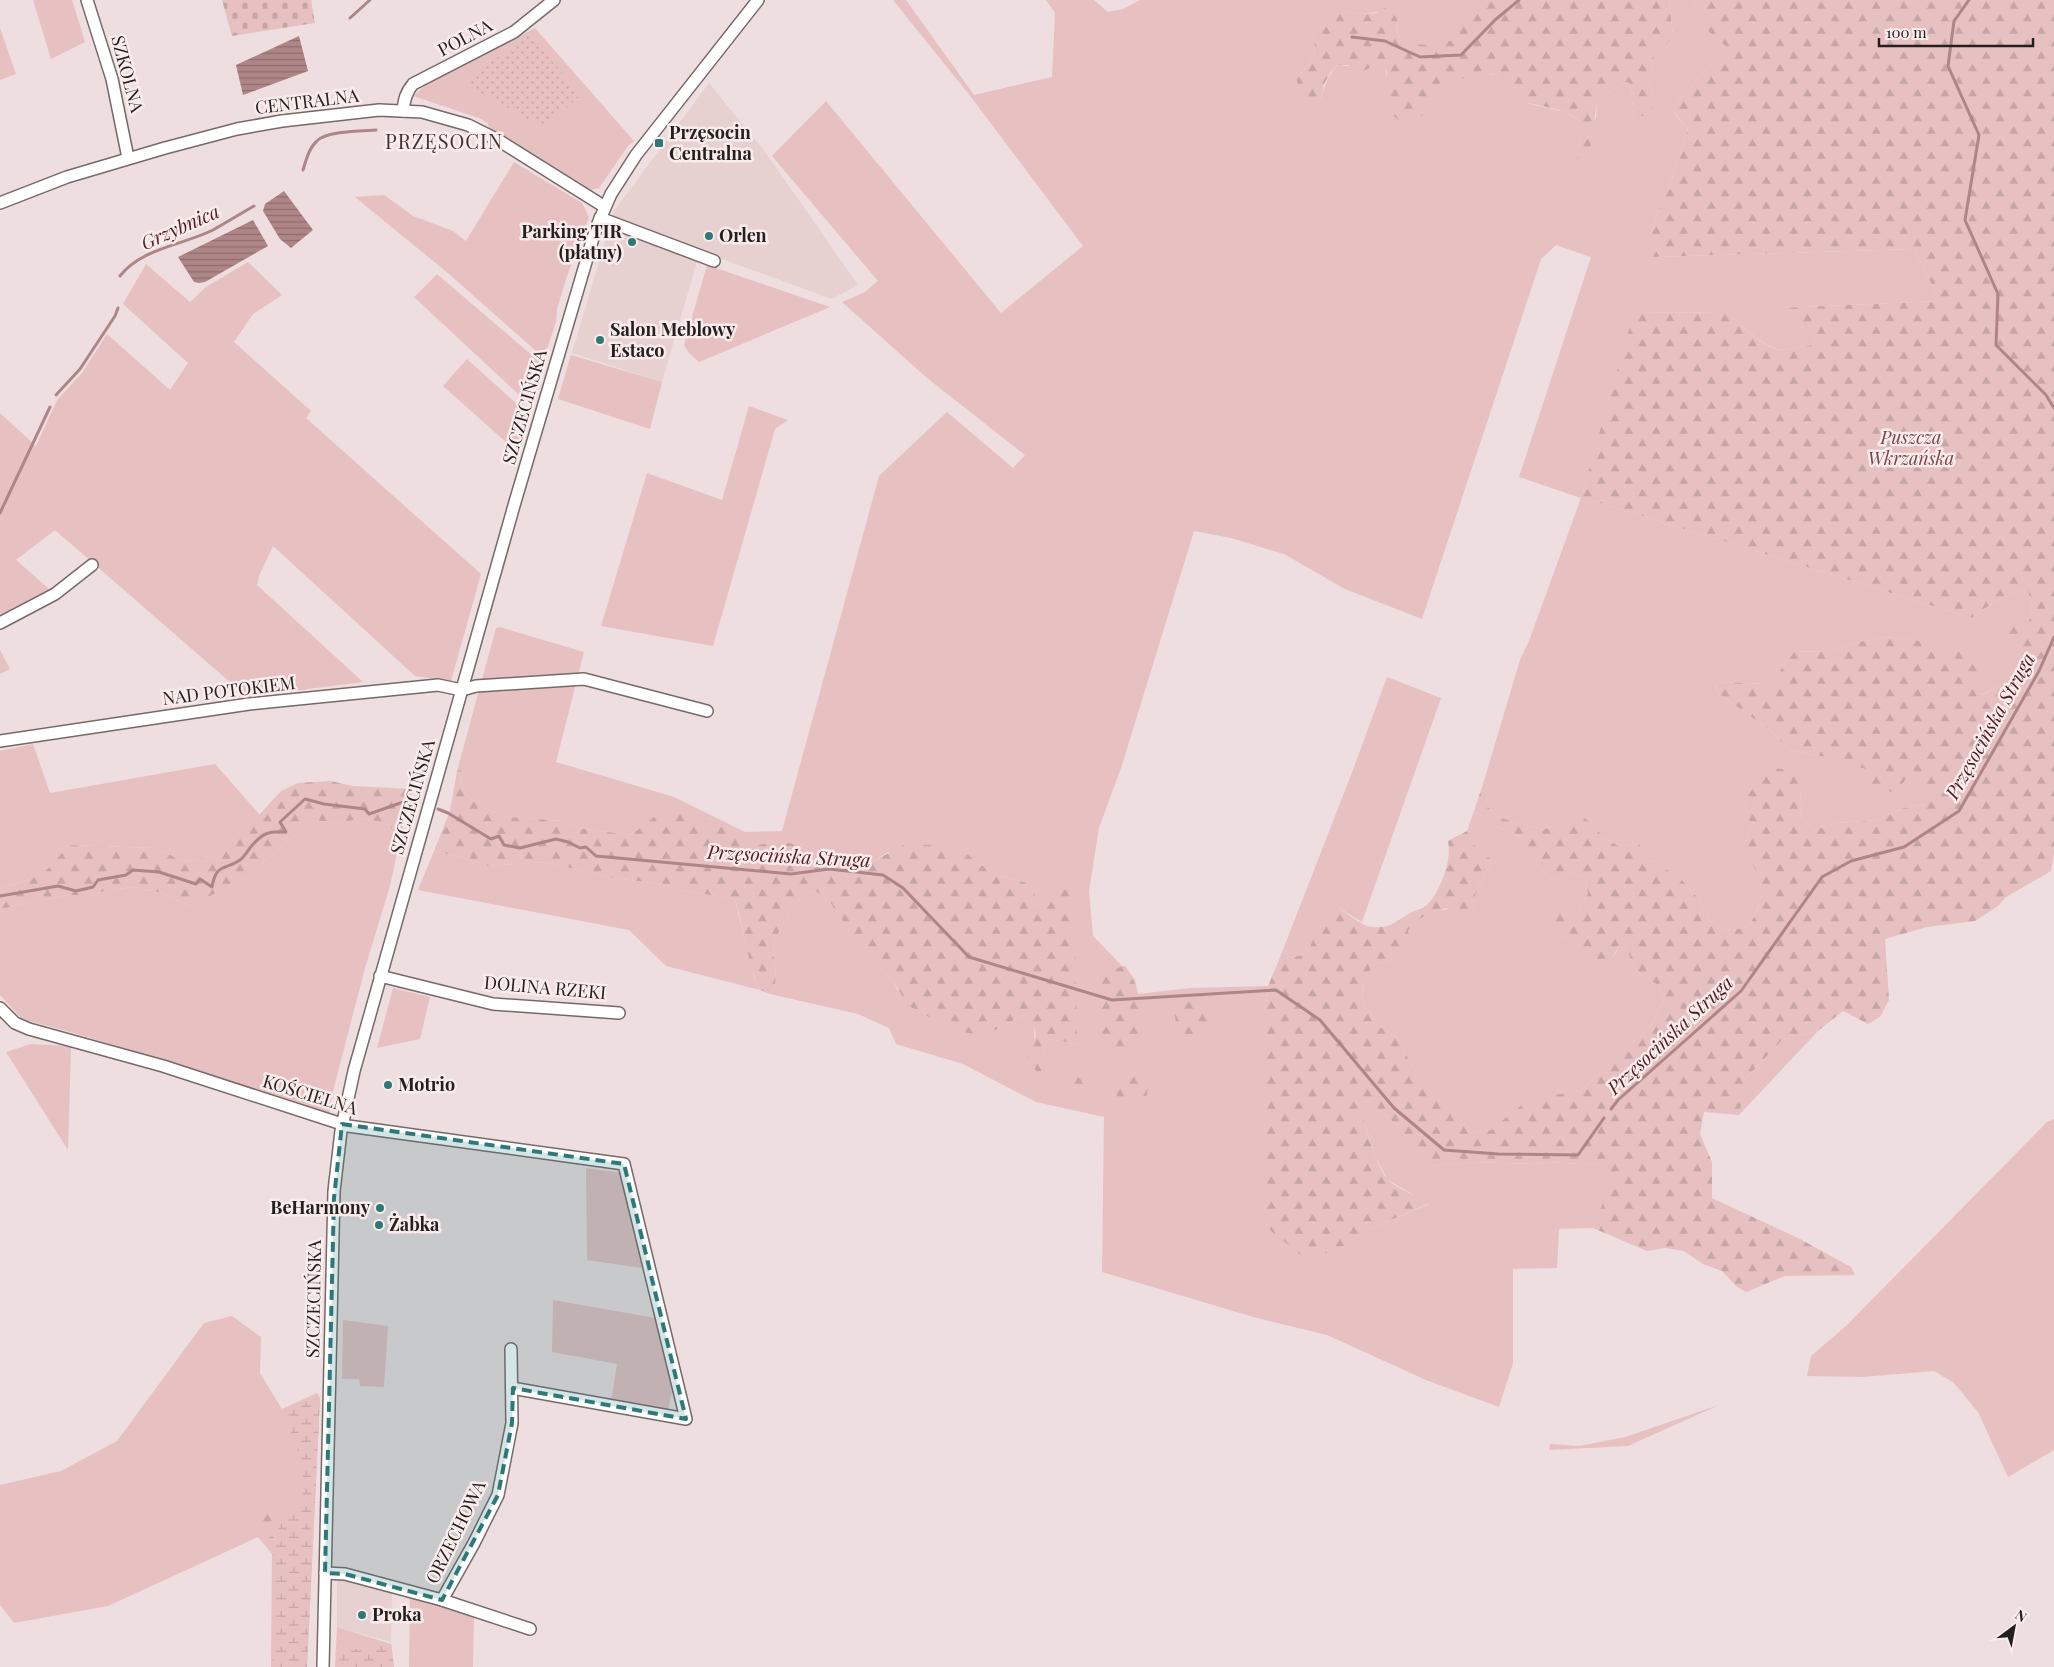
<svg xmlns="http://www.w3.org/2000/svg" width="2054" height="1667" viewBox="0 0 2054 1667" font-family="'Playfair Display',serif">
	<defs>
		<pattern id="forest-firs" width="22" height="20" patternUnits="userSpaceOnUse" patternTransform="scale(1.25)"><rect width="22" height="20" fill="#e7c0c1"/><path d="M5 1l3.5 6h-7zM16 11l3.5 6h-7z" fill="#c6a5a6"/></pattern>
		<pattern id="wetland-marsh" width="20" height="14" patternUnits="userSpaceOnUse" patternTransform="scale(1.25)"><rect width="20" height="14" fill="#e7c0c1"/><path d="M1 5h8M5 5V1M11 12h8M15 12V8" fill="none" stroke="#c6a5a6"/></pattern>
		<pattern id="cemetery-stones" width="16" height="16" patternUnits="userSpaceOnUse" patternTransform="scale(1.25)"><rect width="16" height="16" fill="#e7c0c1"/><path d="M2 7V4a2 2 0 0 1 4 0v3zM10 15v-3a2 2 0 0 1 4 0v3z" fill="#c6a5a6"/></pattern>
		<pattern id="park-dots" width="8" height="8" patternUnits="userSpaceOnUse" patternTransform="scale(1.25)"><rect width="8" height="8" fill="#e7c0c1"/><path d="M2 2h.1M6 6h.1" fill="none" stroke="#c6a5a6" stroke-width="1.8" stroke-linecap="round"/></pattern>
		<pattern id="water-rules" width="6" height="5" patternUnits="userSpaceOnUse" patternTransform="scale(1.25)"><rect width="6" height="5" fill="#af8687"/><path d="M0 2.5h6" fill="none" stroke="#8e6d6e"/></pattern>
	</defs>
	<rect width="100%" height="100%" fill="#eededf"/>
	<g fill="#e7d0d0">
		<polygon points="709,83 766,153 858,285 832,299 700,251 662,382 572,353 614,211"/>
		<polygon points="337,1573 392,1589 391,1642 337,1627"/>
	</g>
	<g fill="#e7c0c1">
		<polygon points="33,0 72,0 85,42 51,59"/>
		<path d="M893,0H906L974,95L1052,77L1055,13L1046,0H1094L1108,12L1123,9L1140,0H1474L1454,41C1435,45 1413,49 1398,35L1397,19L1377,12L1360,14L1346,12L1313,32C1317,57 1314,60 1296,78L1321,100C1324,86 1328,75 1338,65L1370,68L1376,62L1386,69L1387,80L1382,94L1418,120C1434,102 1455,76 1481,73C1485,73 1491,75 1496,75L1507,89L1530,104L1566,112L1583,123L1585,131L1577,149L1578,164L1596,117L1597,101L1625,82L1630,83L1634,117L1653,96L1646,79L1654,66L1652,52L1673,35L1669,4L1670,0H1693C1701,18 1709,37 1726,46L1694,84L1678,101L1674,113L1688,129L1674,173L1657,214L1652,232V257L1914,249L1940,301L1780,308L1800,326L1817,335L1812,345C1803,346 1789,351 1781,350C1763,347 1741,325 1728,313L1635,312L1581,497L1972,618C1989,605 2006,592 2028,590L2032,610L2029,621L1999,637L2025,649L2002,684L1981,695L1911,639L1880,637L1826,651L1794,652L1770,684L1717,682L1716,692L1770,730L1789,750L1826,757L1906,779L1926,791V804L1904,808L1876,820L1837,823L1814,830L1802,819L1800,789L1745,800L1751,828L1743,848C1763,880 1769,893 1748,927L1726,931L1710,921L1698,898L1681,879L1656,862L1639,844L1618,846L1604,837L1584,818L1562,822L1543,830L1498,817L1488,807V788L1484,781L1520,660L1529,641L1581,498L1519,477L1591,257L1556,245L1541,259L1422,619L1345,589L1284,554L1231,538L1194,531L1122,765L1099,828L1089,891L1093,936L1122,966H1125L1135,980L1138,994L1191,988L1268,986L1265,1003L1341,1248L1366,1231L1429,1204L1388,1180L1376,1158L1361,1113V1101L1370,1102L1392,1121L1432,1166L1471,1162L1537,1164L1545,1162L1600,1165L1613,1180L1593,1228L1559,1229L1557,1268L1513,1269V1363L1499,1407L1426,1380L1327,1335L1257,1318L1102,1272L1104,1117L1036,1102L963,1064L896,1044L889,1028L858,1014L770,994C782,980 771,961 774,945C778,930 793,904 804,895C807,892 812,892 815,891L827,898L874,964L892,980L898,991L995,1030L1023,1015C1038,1024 1033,1029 1035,1043C1037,1049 1042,1056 1046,1062L1043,1048L1049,1039L1077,1044L1040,906L1034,904L1024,882L995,875L959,848L888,852L872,862L852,856L824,853L804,845L781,842L754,845L738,832L655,816L631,835L577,828L563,821L510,817L488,810L470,799L462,789L461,771H457L496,628L500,627L584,652L556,762L674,797L745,832L782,831L879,476L947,412L1013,468L1025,455L927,378L842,302L865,292L878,281L772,156L826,101L1001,313L1083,246L971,97Z"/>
		<polygon points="0,28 16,74 0,80"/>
		<polygon points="535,28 634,141 628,146 599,188 590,190 489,129 488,123 479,118 413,96 427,84"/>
		<polygon points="514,162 582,203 589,217 566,279 557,309 556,322 544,358 449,274 355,197 384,195 413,216 453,231 466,241"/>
		<polygon points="248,262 282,295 253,314 234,342 311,411 306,418 481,574 451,681 415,676 273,546 259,576 257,585 363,682 247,697 55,530 16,560 49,589 0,615 0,413 36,446 57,400 82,373 107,334 170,390 188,363 123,304 146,264 190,302 206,287"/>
		<polygon points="707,265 830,307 699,362 689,353 684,345"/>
		<polygon points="437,274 541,363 530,405 414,297"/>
		<polygon points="571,355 662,382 650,429 558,399"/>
		<polygon points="467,359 527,413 516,451 443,386"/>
		<polygon points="749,406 788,420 775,429 713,646 601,626 647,473 722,500"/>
		<polygon points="0,650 10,669 0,674"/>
		<polygon points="1387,677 1441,698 1362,922 1339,908 1316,934 1307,954 1279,960 1353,770"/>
		<polygon points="33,744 50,793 215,764 260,815 249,827 213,856 185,862 155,848 69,845 42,875 0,889 0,751"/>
		<path d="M1474,811L1500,828L1521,838V853L1555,881L1570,873L1585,878L1588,894L1578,913L1555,935L1575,941L1585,950L1614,956L1621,943L1626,945L1633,966L1641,975L1658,985L1664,1000L1653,1023L1632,1044L1580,1091L1561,1095L1506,1119L1491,1130L1470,1133L1460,1119L1434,1097L1411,1064L1397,1038L1379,1026L1362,1003L1363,979L1375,964L1394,959C1400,947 1405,930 1415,921C1430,907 1454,909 1473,909L1476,892L1492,860L1471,842L1470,832L1467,831Z"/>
		<path d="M362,818L384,823L401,834L390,886L365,968L332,1095L329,1114C231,1086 135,1048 36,1023L21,1018L0,995V909L69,895H90L109,890L134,887L162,893L190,906L246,878L312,820L340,823Z"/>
		<polygon points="434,851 470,859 486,866 545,862 612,878 654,883 691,892 735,899 754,977 760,990 666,966 629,930 418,890"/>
		<polygon points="393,988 430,997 420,1039 377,1048"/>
		<polygon points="1818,1031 1739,1115 1737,1099 1746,1078 1783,1039"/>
		<polygon points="31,1044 71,1046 68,1150 6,1052"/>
		<polygon points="2054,1119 2054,1450 2008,1477 1978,1412 1954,1383 1934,1371 1862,1377 1807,1376 1811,1356 1846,1326 2047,1122"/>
		<polygon points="586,1168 622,1173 642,1268 587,1260"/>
		<polygon points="553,1300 655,1318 672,1391 666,1419 610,1409 617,1364 552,1352"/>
		<polygon points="232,1316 261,1337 260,1373 282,1409 317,1393 320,1398 307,1667 271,1667 272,1554 258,1537 108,1606 14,1623 0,1605 0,1485 61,1471 117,1441 204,1323"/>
		<polygon points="343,1320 388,1326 384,1387 360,1386 359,1379 342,1379"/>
		<polygon points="1719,1405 1628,1446 1549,1450 1550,1444 1580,1446 1625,1437"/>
		<polygon points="410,1595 474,1615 473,1667 409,1667"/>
		<polygon points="337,1627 391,1644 394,1667 335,1667"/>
	</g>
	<g fill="url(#forest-firs)">
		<path d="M1474,0H1670L1669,4L1673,35L1664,48L1653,52L1654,66L1646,79L1653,96V109L1643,116L1634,117L1630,83L1625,82L1597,101L1591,144L1585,162L1577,164V149L1585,131C1576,103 1535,111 1514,96C1507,91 1502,82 1496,75L1481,73L1464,78L1443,94L1418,120L1402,123C1393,115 1381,107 1382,93C1383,84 1388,83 1387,70L1376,62L1370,68L1360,72L1348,65H1338L1331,72L1324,84L1321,100L1312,109L1302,99L1296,78C1314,60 1317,57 1313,32L1325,17L1346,12L1360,14L1377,13L1388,6L1397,19L1398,35C1413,49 1436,45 1454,40Z"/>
		<path d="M1693,0H2054V853L2051,871L2006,897L1998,906L1975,921L1927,927L1885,939L1889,1000L1880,1017L1868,1024L1843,1011L1818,1031L1783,1039L1746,1078L1739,1115L1704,1112L1700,1134L1712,1162V1198L1800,1239L1851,1267L1855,1275L1785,1276L1746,1292L1736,1286L1722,1271L1703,1264L1684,1251L1665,1248L1647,1251L1593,1228L1612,1180L1600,1165L1545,1162L1537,1164L1471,1162L1432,1166L1392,1121L1370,1102L1361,1101C1360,1115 1378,1171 1389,1181C1400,1190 1417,1196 1430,1203L1366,1231L1341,1248L1328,1253L1302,1256L1271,1231L1261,1214L1265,1003L1268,986L1279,960L1307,954L1325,911L1339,908C1346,913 1364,927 1372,927C1391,929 1396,921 1410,913C1415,910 1423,909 1427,905C1441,890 1452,860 1448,841L1467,831L1470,832L1471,842L1492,860L1476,892L1473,909L1465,918L1446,908C1430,914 1417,916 1408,931L1411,946L1394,959L1375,964L1363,979L1362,1003L1379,1026L1397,1038L1411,1064L1434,1097L1460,1119L1470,1133L1491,1130L1529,1099L1580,1091L1632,1044L1653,1023L1664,1000L1658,985L1641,975L1633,966L1626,945L1621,943L1606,968L1593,967C1582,943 1579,942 1555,935L1552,921L1562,911L1578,913L1588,894L1585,878L1570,873L1555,881L1521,853V838L1500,828L1474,811L1484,781L1488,788V807L1498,817L1543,830L1562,822L1584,817L1604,837L1618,846L1639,844L1656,862L1681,879L1698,898L1710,921L1726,931L1748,927C1769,894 1762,879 1743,848L1751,828L1745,800L1753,782L1774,768L1795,771L1800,789L1802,819L1814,830L1837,823L1876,820L1904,808L1926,804V791L1906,779L1895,793L1872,786L1869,770L1826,757L1789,750L1770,730L1716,692L1717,682L1770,684L1794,652L1826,651L1880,637L1911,639L1958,651L1983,663L1982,695L2002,684L2024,649L1999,637L1996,629L2029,621L2032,610L2028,590C2006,592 1989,605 1972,618L1581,497L1634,312L1729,313C1742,326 1761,346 1780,350C1789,351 1803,346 1812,345L1817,335L1800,326L1779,308L1940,301L1914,249L1652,257V232L1657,214L1674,173L1688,129L1674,112L1678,101L1694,84L1726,46C1706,34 1702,21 1693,0Z"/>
		<path d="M461,770L462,789L470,799L488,810L510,817L563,821L577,828L631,835L655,816L671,810L738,832L754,845L781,842L804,845L824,853L852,856L872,862L907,843L959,848L995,875L1024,882L1035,890L1034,904L1040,906L1067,885L1074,893L1077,1044L1049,1039L1043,1048L1046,1062L1040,1073L1029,1066L1027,1057C1037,1042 1041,1026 1023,1015L995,1030L974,1034L953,1030L909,1006L892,980L874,964L862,948L827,898L815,891C812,892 807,892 804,895C793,904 778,930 774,945C771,961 782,980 770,994L760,990C746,961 745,930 735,899L691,892L654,883L612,878L545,862L486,866L470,859L434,851L450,811L457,771Z"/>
		<polygon points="331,781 352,786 412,789 401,834 384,823 362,818 340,823 312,820 246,878 190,906 162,893 134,887 109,890 90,895 69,895 0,909 0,889 42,875 69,845 155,848 185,862 213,856 249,826 281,791 298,783"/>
		<path d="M1125,966C1142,990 1144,1017 1140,1046L1128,1053L1109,1046L1101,1034L1100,981L1107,971Z"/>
		<polygon points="1196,992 1207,998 1211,1021 1204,1037 1188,1040 1178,1033 1173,1006 1184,994"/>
		<polygon points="1130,1076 1140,1076 1148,1084 1147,1095 1136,1102 1118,1098 1113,1085 1118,1078"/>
		<polygon points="1067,1077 1078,1077 1085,1081 1085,1088 1079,1092 1065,1083"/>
		<polygon points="277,1510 282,1513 284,1517 277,1531 262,1528 261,1519 267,1514"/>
	</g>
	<g fill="url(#wetland-marsh)">
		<path d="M320,1398L307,1667H272C274,1625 281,1578 269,1537L277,1531L284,1517L291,1513L303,1496L302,1463L289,1426L287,1412L299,1404Z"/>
		<polygon points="391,1644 394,1667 336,1667 337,1652"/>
	</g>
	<polygon fill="url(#cemetery-stones)" points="222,0 311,0 315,23 232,36"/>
	<polygon fill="url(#park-dots)" points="529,34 581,95 544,128 463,83"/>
	<g fill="url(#water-rules)">
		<polygon points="299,36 308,71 243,95 236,65"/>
		<polygon points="284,191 313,230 291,248 280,239 263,211 265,204"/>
		<polygon points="253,220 268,246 205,282 199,283 194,282 178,257"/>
	</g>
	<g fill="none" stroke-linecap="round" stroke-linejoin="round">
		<g stroke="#af8687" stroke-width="3">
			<polyline points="1969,0 1954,21 1948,66 1979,135 1965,220 1998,294 1996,345 2046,395 2054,408"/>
			<polyline points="350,18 370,0"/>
			<polyline points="1352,37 1385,41 1420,57 1461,55 1495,20 1519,0"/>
			<path d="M303,170C306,160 309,148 317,141C326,131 362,131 376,130"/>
			<path d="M120,276C142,248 183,245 213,230C227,222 240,214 254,206"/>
			<polyline points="56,395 80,369 115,316 118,308"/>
			<polyline points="0,513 50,407"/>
			<polyline points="438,809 448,813 491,839 499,836 504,845 520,848 556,839 568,842 580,848 586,847 596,856 791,874 829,869 883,875 903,888 969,957 1112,1000 1276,990 1320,1020 1394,1108 1444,1150 1498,1154 1578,1155 1604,1118"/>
			<path d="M0,896L58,886L76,891L93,887L98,880L126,875L133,870L159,872L196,884L200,879L212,887C216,863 224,871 240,860C244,857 247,852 250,848C262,833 268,831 286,832L280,822L305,799L324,804L365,809L369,814L409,800L418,802"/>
			<polyline points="1611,1109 1618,1100 1741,991 1822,877 1851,861 1904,847 1959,811 2039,671 2054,637"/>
		</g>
		<g stroke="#766969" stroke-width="14">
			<g id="minor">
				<polyline points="87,0 112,79 128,158"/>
				<path d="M403,111C404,100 406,92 413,84L514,32L554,0"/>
				<polyline points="0,203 67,177 165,148 237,129 282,121 379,110 422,112 468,125 498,140 605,207"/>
				<polyline points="600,218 714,261"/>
				<polyline points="0,623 55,594 92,565"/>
				<polyline points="0,741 249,704 438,685 462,690 476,686 584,679 707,711"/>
				<polyline points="380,976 493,1004 619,1013"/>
				<polyline points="0,1008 15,1023 29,1029 163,1066 348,1126 624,1164 686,1419 512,1388"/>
				<polyline points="325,1573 345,1574 442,1600 530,1629"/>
				<polyline points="442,1600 474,1543 498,1495 512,1423 511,1349"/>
				<polyline points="323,1667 334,1191 341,1131 354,1071 515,502 596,228 611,194 636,155 758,0"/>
			</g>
		</g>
		<use href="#minor" stroke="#fff" stroke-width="11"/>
	</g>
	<path fill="#2e7878" fill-opacity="0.2" stroke="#2e7878" stroke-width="4" stroke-dasharray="10 6" stroke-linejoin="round" d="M342,1124L624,1164L686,1419L513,1388L512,1423L498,1495L442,1600L345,1574L325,1573L334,1198Z"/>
	<g fill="#2e7878" stroke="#fbecec" stroke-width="2">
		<rect x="654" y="138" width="10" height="10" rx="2.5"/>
		<circle cx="709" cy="236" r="5"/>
		<circle cx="632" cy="242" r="5"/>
		<circle cx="600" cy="340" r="5"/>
		<circle cx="388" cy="1085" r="5"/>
		<circle cx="380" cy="1208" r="5"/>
		<circle cx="379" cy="1225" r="5"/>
		<circle cx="362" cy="1615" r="5"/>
	</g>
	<g text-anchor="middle" stroke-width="5" stroke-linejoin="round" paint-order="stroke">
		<g font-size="18" fill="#252020" stroke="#fbecec">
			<text transform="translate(465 38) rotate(-28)" y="6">POLNA</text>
			<text transform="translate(127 74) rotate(75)" y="6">SZKOLNA</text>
			<text transform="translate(307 102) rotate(-7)" y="6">CENTRALNA</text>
			<text transform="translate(525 407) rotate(-74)" y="6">SZCZECIŃSKA</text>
			<text transform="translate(229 691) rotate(-7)" y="6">NAD POTOKIEM</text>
			<text transform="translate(413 797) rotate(-74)" y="6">SZCZECIŃSKA</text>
			<text transform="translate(545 988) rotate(5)" y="6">DOLINA RZEKI</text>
			<text transform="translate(310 1095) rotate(17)" y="6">KOŚCIELNA</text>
			<text transform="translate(314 1299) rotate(-89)" y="6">SZCZECIŃSKA</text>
			<text transform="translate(456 1532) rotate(-64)" y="6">ORZECHOWA</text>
		</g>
		<g font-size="18" font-weight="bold" fill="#252020" stroke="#fbecec" text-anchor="start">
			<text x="669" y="139">Przęsocin<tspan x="669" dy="21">Centralna</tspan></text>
			<text x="622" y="238" text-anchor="end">Parking TIR<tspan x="622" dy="21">(płatny)</tspan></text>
			<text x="719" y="242">Orlen</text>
			<text x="610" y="336">Salon Meblowy<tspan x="610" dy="21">Estaco</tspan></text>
			<text x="398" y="1091">Motrio</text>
			<text x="370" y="1214" text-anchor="end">BeHarmony</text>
			<text x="389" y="1231">Żabka</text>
			<text x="372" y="1621">Proka</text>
		</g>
		<g font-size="18" font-style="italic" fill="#7c4246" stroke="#fbecec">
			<text x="1911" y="444">Puszcza<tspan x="1911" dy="21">Wkrzańska</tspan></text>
		</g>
		<g font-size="19" font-style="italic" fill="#501b21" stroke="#fbecec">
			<text transform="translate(180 227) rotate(-24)" y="7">Grzybnica</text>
			<text transform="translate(1990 726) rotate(-61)" y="7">Przęsocińska Struga</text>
			<text transform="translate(789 856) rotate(3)" y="7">Przęsocińska Struga</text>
			<text transform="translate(1670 1035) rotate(-43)" y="7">Przęsocińska Struga</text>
		</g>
		<g font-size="20" letter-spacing="1" fill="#403435" stroke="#fbecec">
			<text x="444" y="149">PRZĘSOCIN</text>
		</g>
	</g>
	<g transform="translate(2014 1627) rotate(32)" stroke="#fbecec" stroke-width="4" paint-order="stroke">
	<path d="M0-4L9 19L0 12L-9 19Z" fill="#252020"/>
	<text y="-8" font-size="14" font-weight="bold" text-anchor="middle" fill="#252020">N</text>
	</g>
	<path d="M1879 38v8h154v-8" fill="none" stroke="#252020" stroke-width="2.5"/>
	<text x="1886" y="38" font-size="15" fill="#252020" stroke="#fbecec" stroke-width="4" paint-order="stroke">100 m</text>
</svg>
